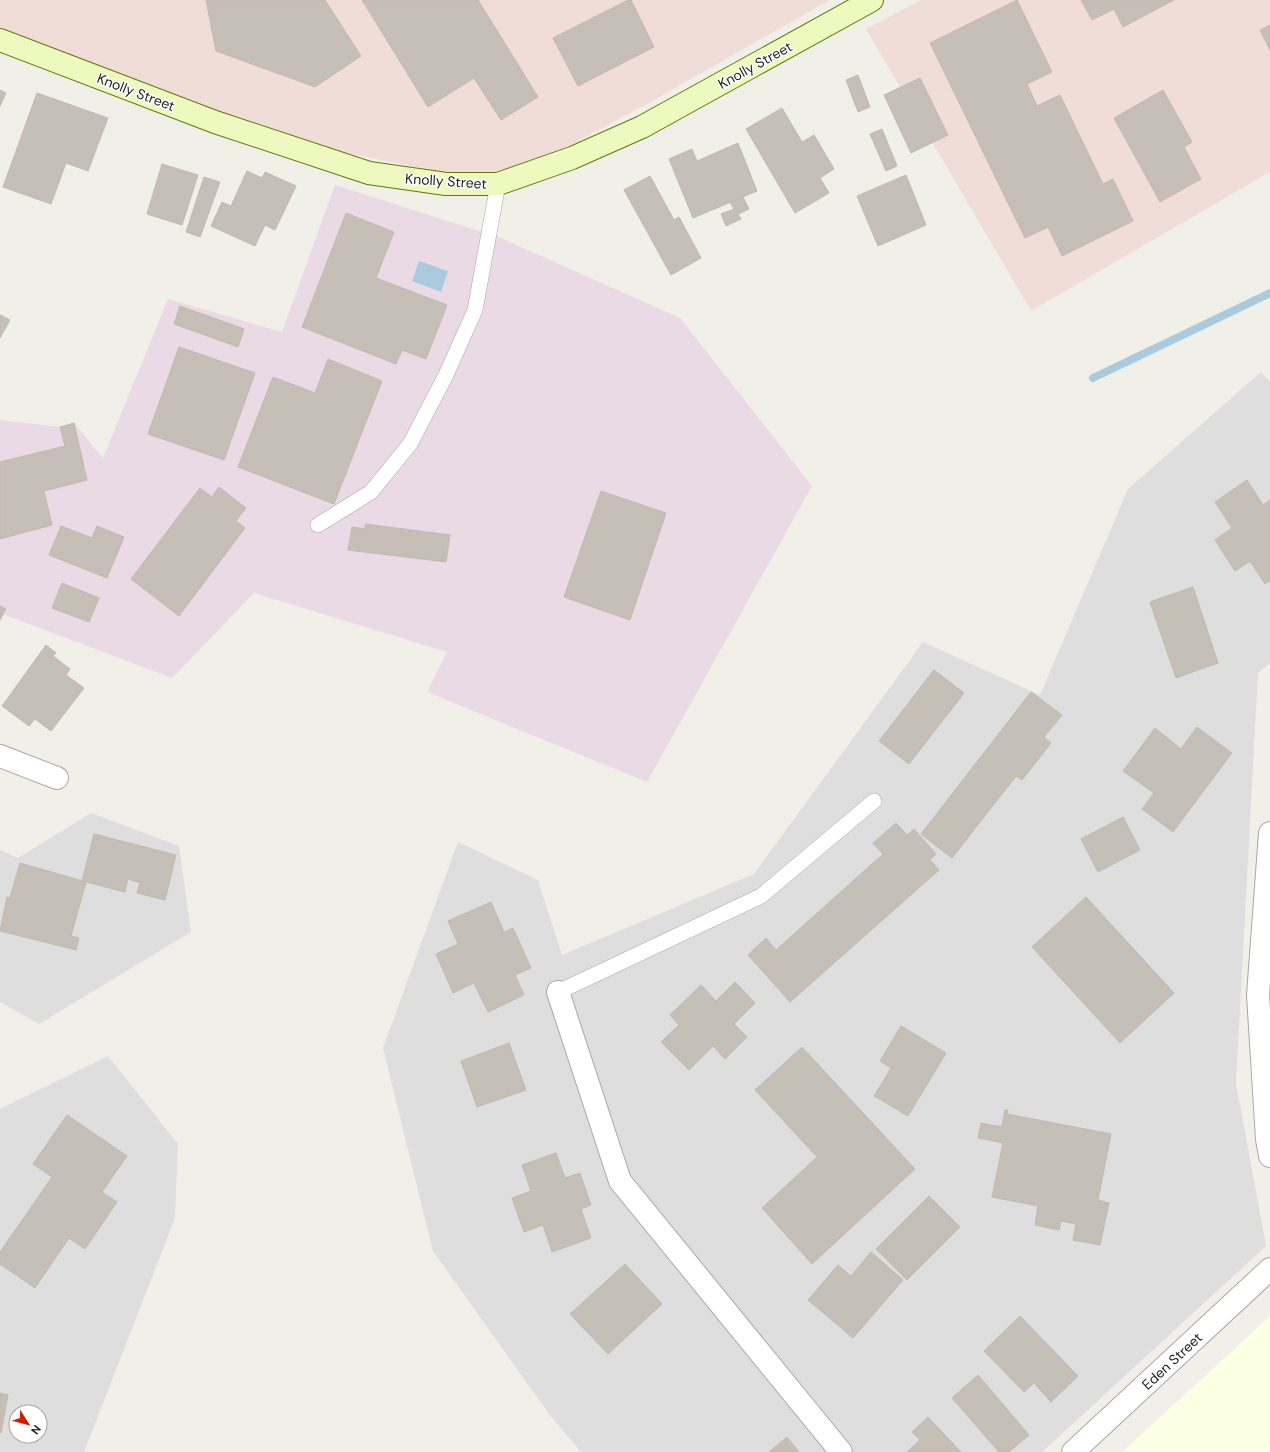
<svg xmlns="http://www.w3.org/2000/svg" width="1270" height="1452" viewBox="0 0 1270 1452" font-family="'DM Sans',sans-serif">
	<rect width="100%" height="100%" fill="#f1f0e8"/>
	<g fill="#dfdede" fill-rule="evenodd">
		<polygon points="1261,372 1270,382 1270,663 1258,673 1236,1083 1266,1246 1042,1452 581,1452 549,1414 433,1251 383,1048 458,842 538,880 562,955 754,874 923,642 1040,695 1128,489"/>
		<polygon points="91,813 179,846 191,932 39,1024 0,1002 0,850 18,858"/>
		<path d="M108,1056L178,1144L175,1218L84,1452H0V1109ZM16,1412H40V1436H16Z"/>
	</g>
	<g fill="#f1ddd8">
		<polygon points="0,0 830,0 656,99 498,184 226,128 0,31"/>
		<polygon points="921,0 1270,0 1270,172 1031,311 866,29"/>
	</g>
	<polygon fill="#eadae5" points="335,185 501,238 680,318 812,486 647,782 427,692 447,652 254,593 172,678 0,613 0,420 60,427 74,423 103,458 168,299 282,332"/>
	<polygon fill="#fbffe4" points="1270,1316 1270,1452 1122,1452"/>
	<polygon fill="#aacbde" points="419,261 448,271 441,292 412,281"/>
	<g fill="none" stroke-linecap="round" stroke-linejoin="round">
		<polyline stroke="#aacbde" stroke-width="8" points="1093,378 1270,293"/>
	</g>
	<g fill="#c6bfb7" stroke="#c3b9ab">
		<polygon points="206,0 325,0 361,56 315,87 216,51"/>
		<polygon points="362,0 478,0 538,97 501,120 474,78 428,107"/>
		<polygon points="628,0 631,0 654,47 578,86 553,38"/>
		<polygon points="1017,0 1052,72 1027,84 1037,106 1060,95 1103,184 1113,179 1133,221 1062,256 1048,227 1025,238 930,43"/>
		<polygon points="1081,0 1174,0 1123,27 1114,9 1092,20"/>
		<polygon points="1270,25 1270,50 1260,30"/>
		<polygon points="858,75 870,107 858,112 846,80"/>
		<polygon points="920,78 948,135 911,153 884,95"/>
		<polygon points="0,90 6,93 0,106"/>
		<polygon points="1163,90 1192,142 1184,147 1201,179 1160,202 1114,118"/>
		<polygon points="37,93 108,118 88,171 66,163 51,204 3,187"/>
		<polygon points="782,108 802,142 814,135 834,169 820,178 829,193 795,213 746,129"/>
		<polygon points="882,129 897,166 886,171 870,134"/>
		<polygon points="738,143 757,191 693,218 669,159 692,149 697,161"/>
		<polygon points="162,164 198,175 182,225 147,214"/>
		<polygon points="247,171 262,178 265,172 296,186 275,230 265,225 255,246 211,226 222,202 231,206"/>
		<polygon points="906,175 926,225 878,246 857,196"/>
		<polygon points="650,176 674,220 679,217 701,258 671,275 624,190"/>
		<polygon points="204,177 220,182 200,237 186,232"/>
		<polygon points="743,197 749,209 738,214 741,219 726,226 721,214 734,209 730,202"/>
		<polygon points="346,213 394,232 376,278 447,305 426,359 402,350 396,364 302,327"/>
		<polygon points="180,306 244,329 238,347 174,324"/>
		<polygon points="0,315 10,320 0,338"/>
		<polygon points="179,347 255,373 224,460 148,434"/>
		<polygon points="328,359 382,381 334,504 238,467 273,377 315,393"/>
		<polygon points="74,423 87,480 44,491 52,525 0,539 0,462 65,446 60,427"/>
		<polygon points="1247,480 1263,505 1270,500 1270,581 1265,584 1250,561 1235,571 1215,540 1232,528 1215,502"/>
		<polygon points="219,487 246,508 236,521 245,528 179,616 131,579 200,488 212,497"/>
		<polygon points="601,491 666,513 630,620 564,597"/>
		<polygon points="365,524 450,535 446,562 348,550 352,527 365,529"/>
		<polygon points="61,526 92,538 97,526 124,537 107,578 49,555"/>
		<polygon points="62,583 99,598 89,622 52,608"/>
		<polygon points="1193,587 1218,663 1176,678 1150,602"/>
		<polygon points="0,606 6,609 0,620"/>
		<polygon points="46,645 56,653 53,656 70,669 66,675 84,688 51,731 35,719 29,726 2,706"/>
		<polygon points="934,670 964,693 909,764 879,741"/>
		<polygon points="1031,692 1062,715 1044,737 1051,743 1022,780 1016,776 952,858 921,834"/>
		<polygon points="1197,727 1232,753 1173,832 1142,809 1154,793 1123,771 1155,728 1181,749"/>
		<polygon points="1123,817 1140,850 1098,872 1081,839"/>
		<polygon points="896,823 907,835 914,829 936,854 930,860 939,870 790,1002 748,955 766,938 776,950 883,854 873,843"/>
		<polygon points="94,834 176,855 165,900 137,893 140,883 128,879 125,892 82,881"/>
		<polygon points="20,863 86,882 71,936 79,938 76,950 0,931 7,897 10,898"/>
		<polygon points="1086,897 1174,993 1120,1043 1032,947"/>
		<polygon points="491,902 504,932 513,928 531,968 515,975 524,995 488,1012 474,983 453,993 436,954 458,944 448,921"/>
		<polygon points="735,982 755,1003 734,1024 747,1037 725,1059 713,1046 689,1070 661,1042 679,1025 670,1015 701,985 716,1001"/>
		<polygon points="901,1026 946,1053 908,1116 874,1096 891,1068 880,1061"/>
		<polygon points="509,1043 526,1090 477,1107 461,1061"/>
		<polygon points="802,1047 915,1169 812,1264 762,1208 817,1157 755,1090"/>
		<polygon points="1005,1110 1008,1110 1007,1114 1111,1134 1098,1200 1109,1203 1100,1245 1073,1240 1076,1224 1061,1221 1059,1230 1035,1225 1038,1206 992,1197 1003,1143 978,1138 981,1123 1002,1127"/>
		<polygon points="67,1115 127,1156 102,1192 117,1202 85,1249 69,1238 35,1288 0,1264 0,1252 52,1177 33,1164"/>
		<polygon points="556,1153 565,1178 580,1173 591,1205 581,1209 591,1238 552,1252 543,1225 524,1232 512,1198 531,1191 522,1165"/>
		<polygon points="929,1196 960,1227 907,1280 876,1249"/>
		<polygon points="871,1252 903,1280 853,1338 808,1300 838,1265 851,1276"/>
		<polygon points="625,1264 662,1304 608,1354 570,1314"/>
		<polygon points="1020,1316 1078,1376 1051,1402 1034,1383 1024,1392 984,1351"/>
		<polygon points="978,1375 1029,1435 1009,1452 999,1452 952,1398"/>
		<polygon points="0,1393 8,1395 1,1433 0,1433"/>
		<polygon points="928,1417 961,1452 907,1452 920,1440 912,1432"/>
		<polygon points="787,1437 799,1452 769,1452"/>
	</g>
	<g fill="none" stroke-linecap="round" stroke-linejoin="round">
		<g stroke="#a8a8a8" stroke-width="16">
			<g id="lane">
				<polyline points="318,525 371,492 410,444 446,375 475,310 498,184"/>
				<polyline points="558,992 761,896 874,801"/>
			</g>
		</g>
		<g stroke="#a8a8a8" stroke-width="24">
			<g id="street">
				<polyline points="0,756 57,778"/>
				<polyline points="1270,833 1258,995 1267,1139 1270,1156"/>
				<polyline points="558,992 620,1181 841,1452"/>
				<polyline points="1073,1452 1270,1269"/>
			</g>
		</g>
		<g stroke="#5d7a07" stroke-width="24">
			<polyline id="secondary" points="0,40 215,122 369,173 446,184 498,184 572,158 642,127 872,0"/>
		</g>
		<use href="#lane" stroke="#fff" stroke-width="15"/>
		<use href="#street" stroke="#fff" stroke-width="22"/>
		<use href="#secondary" stroke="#eef9bf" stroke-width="22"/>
	</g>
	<g text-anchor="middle" stroke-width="3" stroke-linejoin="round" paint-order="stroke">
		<g font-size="14" fill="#212121" stroke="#fff">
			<text transform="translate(755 65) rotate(-29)" y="5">Knolly Street</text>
			<text transform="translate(136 92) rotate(21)" y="5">Knolly Street</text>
			<text transform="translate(446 181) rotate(4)" y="5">Knolly Street</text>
			<text transform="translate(1172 1361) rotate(-43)" y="5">Eden Street</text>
		</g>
	</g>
	<g transform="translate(28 1424) rotate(126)"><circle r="19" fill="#ffffff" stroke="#a6a6a6"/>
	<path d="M0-3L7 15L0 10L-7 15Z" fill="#cf2003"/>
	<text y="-6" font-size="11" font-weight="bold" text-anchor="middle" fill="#212121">N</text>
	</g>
</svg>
